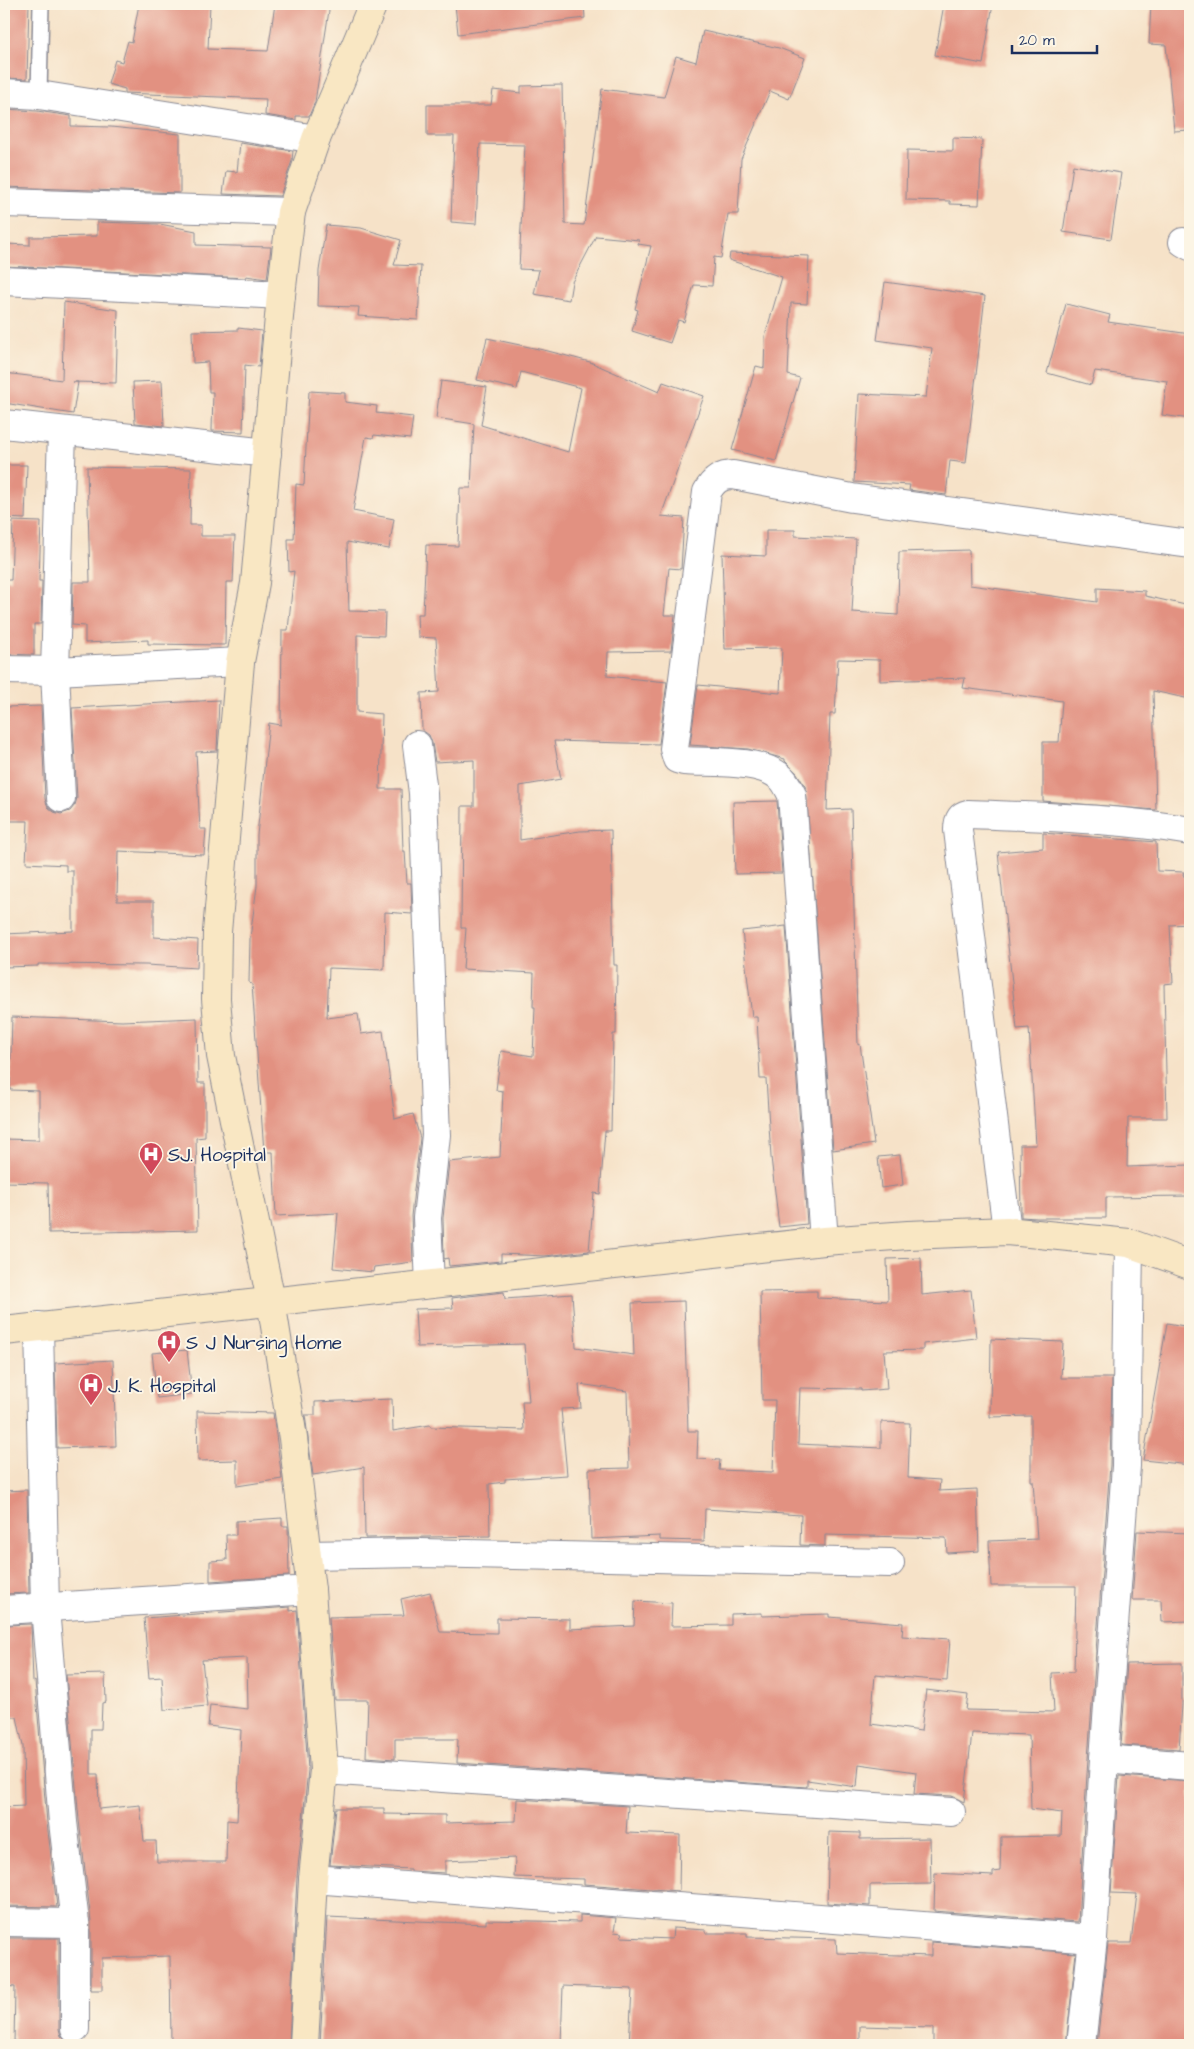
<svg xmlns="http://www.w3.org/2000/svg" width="1194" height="2049" viewBox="0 0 1194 2049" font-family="'Architects Daughter',sans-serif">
	<rect width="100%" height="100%" fill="#fcf5e5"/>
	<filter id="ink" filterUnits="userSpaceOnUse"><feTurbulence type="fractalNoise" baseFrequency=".02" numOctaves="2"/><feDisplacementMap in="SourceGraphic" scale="10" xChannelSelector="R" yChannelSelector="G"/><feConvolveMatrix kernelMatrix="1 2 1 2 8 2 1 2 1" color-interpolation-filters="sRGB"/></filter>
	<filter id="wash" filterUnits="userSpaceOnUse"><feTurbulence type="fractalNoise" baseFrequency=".0096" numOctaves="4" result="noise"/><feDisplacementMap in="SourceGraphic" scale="20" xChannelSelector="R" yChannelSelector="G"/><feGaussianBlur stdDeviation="1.12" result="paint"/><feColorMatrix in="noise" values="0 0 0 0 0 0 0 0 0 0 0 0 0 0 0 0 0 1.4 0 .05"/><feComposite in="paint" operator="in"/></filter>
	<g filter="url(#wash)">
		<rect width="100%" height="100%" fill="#f6e2c8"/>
		<g id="blocks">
			<g fill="#e29181">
				<polygon points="4,4 29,4 27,79 4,78"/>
				<polygon points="139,4 210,4 208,49 268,51 275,4 330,4 315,102 309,116 296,116 296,120 265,115 266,99 125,93 125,89 108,84 115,60 122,62 128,41 132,42"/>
				<polygon points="455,4 584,4 585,18 458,34"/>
				<polygon points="944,4 993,4 983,64 935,55"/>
				<polygon points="1151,4 1190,4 1190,130 1174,131 1166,45 1149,44"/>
				<polygon points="703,31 779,48 805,58 789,99 770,91 741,159 738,214 728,214 721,258 714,257 712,286 694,285 684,322 678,320 670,343 632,331 638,310 635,309 651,246 638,244 639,240 596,236 572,282 569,300 534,294 539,270 519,269 525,145 480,144 476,224 451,222 454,136 427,136 427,105 491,105 493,90 521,93 521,86 562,85 565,224 584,225 602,89 664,97 676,56 696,62"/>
				<polygon points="4,109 37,111 71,116 71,126 111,127 180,134 180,193 4,187"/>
				<polygon points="953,138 982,139 979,205 950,204 950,201 906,200 907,150 953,151"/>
				<polygon points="240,143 293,151 292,161 280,196 223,194 226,171 237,172"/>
				<polygon points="1073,165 1121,173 1111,239 1063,232"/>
				<polygon points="97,222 160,224 196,231 196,245 271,247 267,279 246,276 246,278 4,266 4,244 30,245 30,237 97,236"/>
				<polygon points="326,225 361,228 401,240 394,265 421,266 418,320 358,316 359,307 318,306 319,271"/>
				<polygon points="730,253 809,256 807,304 791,303 788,375 800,378 776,461 732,450 756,366 764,368 765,336 782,277 729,260"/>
				<polygon points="885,282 985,296 966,463 950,461 946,495 909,490 910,485 854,482 859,394 926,397 932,348 877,340"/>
				<polygon points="64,302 118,310 116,383 73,382 78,382 73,414 4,403 4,373 62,380"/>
				<polygon points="1066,304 1110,315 1108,322 1190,334 1190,419 1162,415 1167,381 1095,371 1091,385 1047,373"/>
				<polygon points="238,328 262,331 259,367 245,365 243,432 212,431 213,392 209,392 208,362 193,363 192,331 238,330"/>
				<polygon points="487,338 548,351 590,362 659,392 663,382 704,396 661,516 684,518 681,569 669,568 664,615 675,615 671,651 608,652 607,676 667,682 659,744 554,741 561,779 520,786 520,840 580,831 611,830 614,965 617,965 616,1034 613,1034 611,1131 605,1131 600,1194 594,1193 589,1251 545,1256 501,1254 501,1261 449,1266 448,1258 444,1259 443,1218 449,1162 500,1157 503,1091 496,1090 501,1051 533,1056 535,1007 533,1007 534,973 463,969 466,928 461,928 462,806 474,806 474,760 435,762 432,743 429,735 422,730 421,693 439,692 436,638 418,637 417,614 423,614 426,545 458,546 460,488 471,488 474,424 436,418 441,381 487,387 481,425 568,452 581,388 521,372 517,389 477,380"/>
				<polygon points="162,381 164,426 135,423 133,382"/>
				<polygon points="309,391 345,393 345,402 377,406 376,413 413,417 410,439 374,435 373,438 366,437 353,511 394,519 389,549 347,542 349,611 385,612 384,636 357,635 357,712 382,714 380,789 401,789 403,851 405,851 407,883 411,883 412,914 385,912 384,970 329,968 327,1018 358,1014 361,1034 383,1031 395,1119 413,1114 420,1138 411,1216 413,1262 374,1267 373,1272 333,1268 338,1213 276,1216 273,1152 264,1152 252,984 249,983 250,938 257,886 257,835 269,723 281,725 282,630 288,630 294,571 289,572 288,539 294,539 296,484 304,485"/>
				<polygon points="6,465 27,465 25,519 4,518"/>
				<polygon points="87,467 191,469 190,525 201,525 201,536 235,536 233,582 226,582 225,645 148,644 148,640 85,643 85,626 72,625 73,582 90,582"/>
				<polygon points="13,521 41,522 39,581 42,581 41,624 34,624 34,655 4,654 4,580 11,580"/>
				<polygon points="766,530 795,530 795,536 856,539 852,612 898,615 899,552 969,550 970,585 1097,602 1097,588 1145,591 1145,596 1190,606 1190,699 1153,691 1156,810 1043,801 1043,742 1059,742 1062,701 963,688 965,678 880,681 880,660 838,659 835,714 830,714 827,810 851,809 858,1045 860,1044 874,1144 833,1150 806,788 797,773 785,761 785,759 748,749 690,745 698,685 780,693 782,648 725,649 722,554 766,556"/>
				<polygon points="219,700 217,751 196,752 200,829 206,829 204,855 118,851 117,901 154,901 154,937 198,940 197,968 146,965 38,964 38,966 4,967 4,934 73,931 73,871 66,871 66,865 26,863 28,821 4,821 4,707 41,706 45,799 48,807 54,812 61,814 70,811 75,805 77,798 72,708"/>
				<polygon points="777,801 782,873 735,874 733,802"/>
				<polygon points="1043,833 1156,842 1157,871 1184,872 1183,876 1190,876 1190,924 1170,925 1173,983 1164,984 1167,1118 1128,1118 1127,1167 1190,1165 1190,1196 1106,1197 1106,1218 1037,1218 1021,1217 1020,1145 1036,1145 1029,1028 1017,1029 998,852 1043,848"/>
				<polygon points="786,926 807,1224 779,1227 771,1157 766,1079 760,1079 757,1017 752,1017 742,931"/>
				<polygon points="12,1017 122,1021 197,1018 198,1083 205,1083 205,1137 196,1138 198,1230 49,1233 48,1183 4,1182 4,1139 39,1140 39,1091 10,1090"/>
				<polygon points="900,1155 903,1185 881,1188 878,1157"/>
				<polygon points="921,1258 922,1295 971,1290 976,1338 923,1344 923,1350 884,1351 887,1389 861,1391 861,1389 800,1388 798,1444 881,1448 881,1422 910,1423 908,1478 940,1480 939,1491 977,1489 979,1551 947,1553 946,1538 825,1535 825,1546 800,1545 801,1515 705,1509 704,1541 660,1540 660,1536 591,1539 589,1469 629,1468 627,1391 579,1384 581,1408 561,1409 567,1475 505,1479 505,1482 489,1484 490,1536 365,1538 364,1467 313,1475 305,1415 315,1415 315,1402 392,1399 393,1431 430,1425 431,1427 524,1430 522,1401 529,1401 524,1344 417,1347 415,1309 453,1308 452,1298 504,1292 505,1299 572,1294 576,1347 634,1355 632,1303 684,1301 688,1431 698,1431 697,1459 720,1460 719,1470 773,1472 775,1400 762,1400 760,1292 817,1291 817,1298 888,1301 887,1259"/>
				<polygon points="1167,1323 1190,1327 1190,1465 1143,1460"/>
				<polygon points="991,1339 1063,1342 1061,1378 1112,1378 1110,1465 1088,1758 1078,1922 934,1911 935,1873 993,1876 993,1872 1000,1871 1001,1837 1061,1836 1062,1813 1031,1809 1029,1735 972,1733 964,1802 952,1796 914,1794 916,1772 859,1764 857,1787 807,1780 807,1787 457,1763 458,1739 395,1739 395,1759 366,1757 368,1700 335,1700 329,1617 404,1615 401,1599 430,1592 440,1632 497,1633 497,1618 570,1619 570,1629 634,1626 635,1601 672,1603 671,1626 731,1625 731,1614 762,1613 762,1616 829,1614 829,1617 903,1623 902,1636 950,1639 947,1681 875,1675 871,1724 921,1731 926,1690 968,1695 966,1710 1054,1712 1052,1673 1074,1672 1076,1586 991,1586 989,1541 1037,1539 1033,1481 1031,1481 1031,1416 990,1417"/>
				<polygon points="187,1350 192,1394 157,1398 152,1353"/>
				<polygon points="113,1360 116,1446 57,1448 55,1363"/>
				<polygon points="197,1411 273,1413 282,1479 237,1486 237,1460 198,1461"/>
				<polygon points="27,1490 29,1593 4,1594 4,1491"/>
				<polygon points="282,1518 282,1526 288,1526 289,1576 210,1581 210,1561 227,1560 226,1535 236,1535 236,1521"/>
				<polygon points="1137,1531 1190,1533 1190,1621 1162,1622 1161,1600 1132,1600"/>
				<polygon points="290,1607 290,1611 297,1610 308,1770 297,1877 289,2045 171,2045 170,1956 102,1958 102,1990 91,1990 91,1921 79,1820 66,1675 105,1674 106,1702 102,1703 101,1729 91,1729 91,1774 98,1774 99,1809 140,1805 144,1841 156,1841 157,1862 226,1862 227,1820 237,1821 241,1730 208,1726 210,1705 248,1709 247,1658 202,1660 207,1706 164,1710 162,1677 149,1678 144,1618"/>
				<polygon points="31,1624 33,1682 35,1681 47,1823 57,1907 4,1906 4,1807 24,1806 23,1746 17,1717 4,1717 4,1625"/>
				<polygon points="1182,1663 1182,1705 1179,1749 1121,1745 1127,1664"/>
				<polygon points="1119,1776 1190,1781 1190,2045 1097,2045 1108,1943 1131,1943 1137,1894 1111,1893"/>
				<polygon points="517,1799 628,1806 626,1833 680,1835 679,1891 584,1884 584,1879 514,1877 515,1858 445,1861 445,1873 411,1871 411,1869 330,1865 336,1808 384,1808 384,1814 445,1815 445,1823 516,1821"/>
				<polygon points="829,1832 860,1833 860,1839 930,1838 931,1884 870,1885 870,1906 827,1903"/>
				<polygon points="580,1915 616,1918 614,1932 622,1933 621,1937 672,1939 673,1928 706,1930 706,1933 747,1933 747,1937 836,1939 837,1953 931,1956 931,1942 1076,1953 1066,2045 933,2045 933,2028 860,2026 860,2045 629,2045 632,1989 563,1986 561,2045 480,2044 480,2045 320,2045 327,1917 486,1924 486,1920 580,1922"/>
				<polygon points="4,1938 59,1938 59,2029 61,2036 67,2042 67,2045 14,2045 15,1987 4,1986"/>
			</g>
		</g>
	</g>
	<g filter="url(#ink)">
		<use href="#blocks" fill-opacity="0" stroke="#888893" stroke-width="1"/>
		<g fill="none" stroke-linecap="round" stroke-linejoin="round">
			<g stroke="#888893" stroke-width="18">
				<polyline id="lane" points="39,95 41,4"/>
			</g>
			<g stroke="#888893" stroke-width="30">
				<g id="street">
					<polyline points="4,93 39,95 316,139"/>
					<polyline points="4,203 291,212"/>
					<polyline points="1183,242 1190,246"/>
					<polyline points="4,281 281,295"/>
					<polyline points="4,424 267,453"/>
					<polyline points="4,670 55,671 240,662"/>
					<polyline points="417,745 423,793 436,1135 427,1218 430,1284"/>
					<polyline points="61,798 55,671 62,431"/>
					<path d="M1007,1231L958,830C958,822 959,816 968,814C1042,817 1117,818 1190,831"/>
					<path d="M824,1241L792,795C789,789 785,780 779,776C758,759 710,763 684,761L677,759L674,749L707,492C713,481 720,475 733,475L852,498L1190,544"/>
					<polyline points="39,1326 45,1608 63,1822 75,1923 75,2029"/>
					<polyline points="307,1555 420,1553 890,1563"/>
					<polyline points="4,1610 311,1590"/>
					<polyline points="1104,1759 1190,1766"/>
					<polyline points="324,1770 951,1812"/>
					<polyline points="313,1879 1093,1939"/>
					<polyline points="4,1922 75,1923"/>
					<polyline points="1081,2045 1093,1939 1104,1759 1126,1466 1129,1243"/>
				</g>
			</g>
			<g stroke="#888893" stroke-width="30">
				<g id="secondary">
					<polyline points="4,1331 824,1241 908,1235 1007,1231 1129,1243 1190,1265"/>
					<polyline points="304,2045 313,1879 324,1770 311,1590 293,1438 271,1301 221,1056 216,999 217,932 240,662 255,583 281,295 291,212 316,139 373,4"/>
				</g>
			</g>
			<use href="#lane" stroke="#fff" stroke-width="15"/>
			<use href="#street" stroke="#fff" stroke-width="28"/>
			<use href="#secondary" stroke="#f9e7c3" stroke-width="28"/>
		</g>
	</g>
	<defs>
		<g id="hospital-pin" transform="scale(1.25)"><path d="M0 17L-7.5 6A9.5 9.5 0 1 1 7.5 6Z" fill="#d1495b" stroke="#fcf5e5"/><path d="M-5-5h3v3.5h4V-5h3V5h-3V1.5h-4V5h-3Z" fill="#fff"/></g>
	</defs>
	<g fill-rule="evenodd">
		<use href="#hospital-pin" x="151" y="1154"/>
		<use href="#hospital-pin" x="169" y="1342"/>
		<use href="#hospital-pin" x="91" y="1385"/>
	</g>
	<g text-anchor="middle" stroke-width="4" stroke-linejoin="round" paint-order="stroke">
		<g font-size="19" fill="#1b2f5e" stroke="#fcf5e5" text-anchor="start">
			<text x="168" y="1161">SJ. Hospital</text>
			<text x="186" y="1349">S J Nursing Home</text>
			<text x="108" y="1392">J. K. Hospital</text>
		</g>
	</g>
	<rect width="1194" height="2049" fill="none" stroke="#fcf5e5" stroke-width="20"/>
	<path d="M1012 45v8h85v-8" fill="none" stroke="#1b2f5e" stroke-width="2.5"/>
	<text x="1019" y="45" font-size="15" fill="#1b2f5e" stroke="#fcf5e5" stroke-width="4" paint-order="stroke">20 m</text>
</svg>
